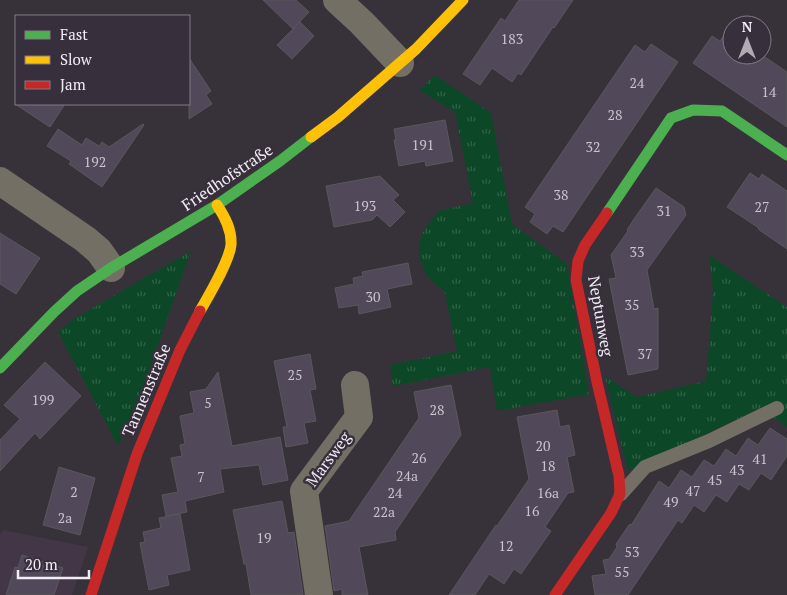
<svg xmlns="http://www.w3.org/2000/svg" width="787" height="595" viewBox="0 0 787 595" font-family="'PT Serif',serif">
	<defs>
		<pattern id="grass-tufts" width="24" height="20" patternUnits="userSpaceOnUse" patternTransform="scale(1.25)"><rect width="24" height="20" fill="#0c4827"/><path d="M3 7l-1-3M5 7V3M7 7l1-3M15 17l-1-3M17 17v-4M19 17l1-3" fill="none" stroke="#306347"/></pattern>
	</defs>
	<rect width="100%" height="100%" fill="#373239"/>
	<polygon fill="#423647" points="3,530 88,547 72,595 0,595 0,535"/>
	<g fill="url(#grass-tufts)">
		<path d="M435,75L491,113L512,224L567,264L589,394L497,411L490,367L393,386L390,365L457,351L444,290C425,280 414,258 421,237C424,229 433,218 438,211L473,203L455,112L419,90Z"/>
		<polygon points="191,251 146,379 118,446 58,332 75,318"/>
		<polygon points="709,255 787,307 787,427 771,416 765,406 628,471 605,376 637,397 706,381 713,290"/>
	</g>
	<g fill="#514959" stroke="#59565c">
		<polygon points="263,0 296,0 309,12 293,29"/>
		<polygon points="519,0 573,0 554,28 553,27 521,75 518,73 512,82 492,68 480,85 463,74 501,18 505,21"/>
		<polygon points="300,22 314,36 292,59 277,45"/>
		<polygon points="732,24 732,55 762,55 787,72 787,127 693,63 712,36 720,41"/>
		<polygon points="651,44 678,62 563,232 553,226 547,234 530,222 535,214 525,207 635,45 645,52"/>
		<polygon points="189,58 211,91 206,95 212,104 189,119"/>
		<polygon points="15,104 65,104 50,127"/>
		<polygon points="445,120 453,161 426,166 425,161 399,166 394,140 396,140 394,129"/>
		<polygon points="143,124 144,125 102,187 69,164 71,161 47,146 58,129 82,145 86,138 99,146 102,142 109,147"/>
		<polygon points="750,173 759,179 762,174 787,191 787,249 758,229 759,228 727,207"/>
		<polygon points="380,176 399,195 393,200 405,212 390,227 377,215 372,220 334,227 326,186"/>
		<polygon points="656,188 684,207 686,215 647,270 654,309 658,308 658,369 628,375 609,279 616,278 611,255 628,231 627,230 634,219"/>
		<polygon points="0,233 40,258 16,294 0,284"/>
		<polygon points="408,263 412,284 387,289 391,307 359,314 358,305 339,308 335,288 354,284 353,278 363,276 362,272"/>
		<polygon points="310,354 316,389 310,390 316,421 304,423 308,443 286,447 283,427 287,427 274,361"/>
		<polygon points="45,362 81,396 40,439 35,433 0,471 0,440 20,419 4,405"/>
		<polygon points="218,372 232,446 280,437 288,480 263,485 259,465 220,469 224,492 185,501 187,512 166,516 162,495 178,492 171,458 182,456 180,445 185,444 180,416 194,413 190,392 206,389"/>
		<polygon points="451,385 461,435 395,532 396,540 359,547 368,595 342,595 342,589 334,591 325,526 349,521 419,418 414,392"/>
		<polygon points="557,410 560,427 569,425 575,455 567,457 574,492 568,493 545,527 551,531 521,574 514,569 504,584 489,574 475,595 449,595 496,525 497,526 529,479 517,417"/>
		<polygon points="770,428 787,439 787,456 771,480 761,473 749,490 739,484 727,502 716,495 704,512 694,505 682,523 678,520 628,595 595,595 592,576 606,574 603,560 609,559 617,547 616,544 629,525 632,524 659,481 669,488 681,470 692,477 704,460 714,466 726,449 736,456 748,438 758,445"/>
		<polygon points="59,467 95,478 80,535 43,525"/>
		<polygon points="282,501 288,533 294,532 303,595 251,595 246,564 244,564 233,510"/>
		<polygon points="180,514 190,570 167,575 169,585 149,590 140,543 145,542 143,532 161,528 159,518"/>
		<polygon points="22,555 63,568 54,595 6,595 15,567 18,568"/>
	</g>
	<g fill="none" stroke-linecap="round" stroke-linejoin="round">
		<polyline stroke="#746f65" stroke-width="14" points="621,494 645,467 709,441 777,408"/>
		<g stroke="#746f65" stroke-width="28">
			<polyline points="337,0 362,23 400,63"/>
			<polyline points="0,181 85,239 99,251 111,268"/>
			<polyline points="319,595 304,491 359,417 355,385"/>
		</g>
		<g stroke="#4caf50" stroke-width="11">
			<polyline points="607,213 671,118 693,110 722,111 787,155"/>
			<polyline points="0,368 54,312 77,291 111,268 217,205 280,161 311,137"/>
		</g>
		<g stroke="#ffc107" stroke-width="11">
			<polyline points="311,137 338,117 416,49 463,0"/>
			<path d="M200,311C209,295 229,262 231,245C232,230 225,217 217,205"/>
		</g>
		<g stroke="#c62828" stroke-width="11">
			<polyline points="91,595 137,454 180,350 200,311"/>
			<polyline points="555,595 611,513 620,494 619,476 597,382 576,280 578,261 585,245 607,213"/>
		</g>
	</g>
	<g text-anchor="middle" stroke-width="5" stroke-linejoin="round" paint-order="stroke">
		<g font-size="14" fill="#cac4ce">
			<text x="512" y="44">183</text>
			<text x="637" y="88">24</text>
			<text x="769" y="97">14</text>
			<text x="615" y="120">28</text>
			<text x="423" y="150">191</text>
			<text x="593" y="152">32</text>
			<text x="95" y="167">192</text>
			<text x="561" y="200">38</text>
			<text x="365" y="211">193</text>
			<text x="762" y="212">27</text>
			<text x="664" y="216">31</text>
			<text x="637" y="257">33</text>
			<text x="373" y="302">30</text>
			<text x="632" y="310">35</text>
			<text x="645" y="359">37</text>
			<text x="295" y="380">25</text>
			<text x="43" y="405">199</text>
			<text x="208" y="408">5</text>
			<text x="437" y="415">28</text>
			<text x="543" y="451">20</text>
			<text x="419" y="463">26</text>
			<text x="760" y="464">41</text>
			<text x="548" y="471">18</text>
			<text x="737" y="475">43</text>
			<text x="407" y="481">24a</text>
			<text x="201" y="482">7</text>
			<text x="715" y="485">45</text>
			<text x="693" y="496">47</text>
			<text x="74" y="497">2</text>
			<text x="395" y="498">24</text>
			<text x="548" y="498">16a</text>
			<text x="671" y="507">49</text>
			<text x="532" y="516">16</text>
			<text x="384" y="517">22a</text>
			<text x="65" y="523">2a</text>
			<text x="264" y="543">19</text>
			<text x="506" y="551">12</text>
			<text x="632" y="557">53</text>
			<text x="622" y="577">55</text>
		</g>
		<g font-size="16" fill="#f2edf5" stroke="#382f3c">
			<text transform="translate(227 177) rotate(-34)" y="6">Friedhofstraße</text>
			<text transform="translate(601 316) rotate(80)" y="6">Neptunweg</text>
			<text transform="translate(146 390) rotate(-67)" y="6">Tannenstraße</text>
			<text transform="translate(328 459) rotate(-54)" y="6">Marsweg</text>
		</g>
	</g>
	<rect x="15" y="15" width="175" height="90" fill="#382f3c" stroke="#827b86"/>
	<rect x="25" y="31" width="25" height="8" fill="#4caf50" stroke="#827b86"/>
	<text x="60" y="40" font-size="15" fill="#f2edf5">Fast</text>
	<rect x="25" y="56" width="25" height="8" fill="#ffc107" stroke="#827b86"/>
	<text x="60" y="65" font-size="15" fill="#f2edf5">Slow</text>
	<rect x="25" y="81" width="25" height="8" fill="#c62828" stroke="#827b86"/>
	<text x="60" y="90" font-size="15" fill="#f2edf5">Jam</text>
	<g transform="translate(747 40)"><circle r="24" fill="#382f3c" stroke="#827b86"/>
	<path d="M0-4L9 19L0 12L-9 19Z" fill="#b1acb3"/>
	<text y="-8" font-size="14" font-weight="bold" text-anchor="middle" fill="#f2edf5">N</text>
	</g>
	<path d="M18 570v8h71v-8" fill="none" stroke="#f2edf5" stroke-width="2.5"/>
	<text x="25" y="570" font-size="15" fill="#f2edf5" stroke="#382f3c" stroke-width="4" paint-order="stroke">20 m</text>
</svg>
